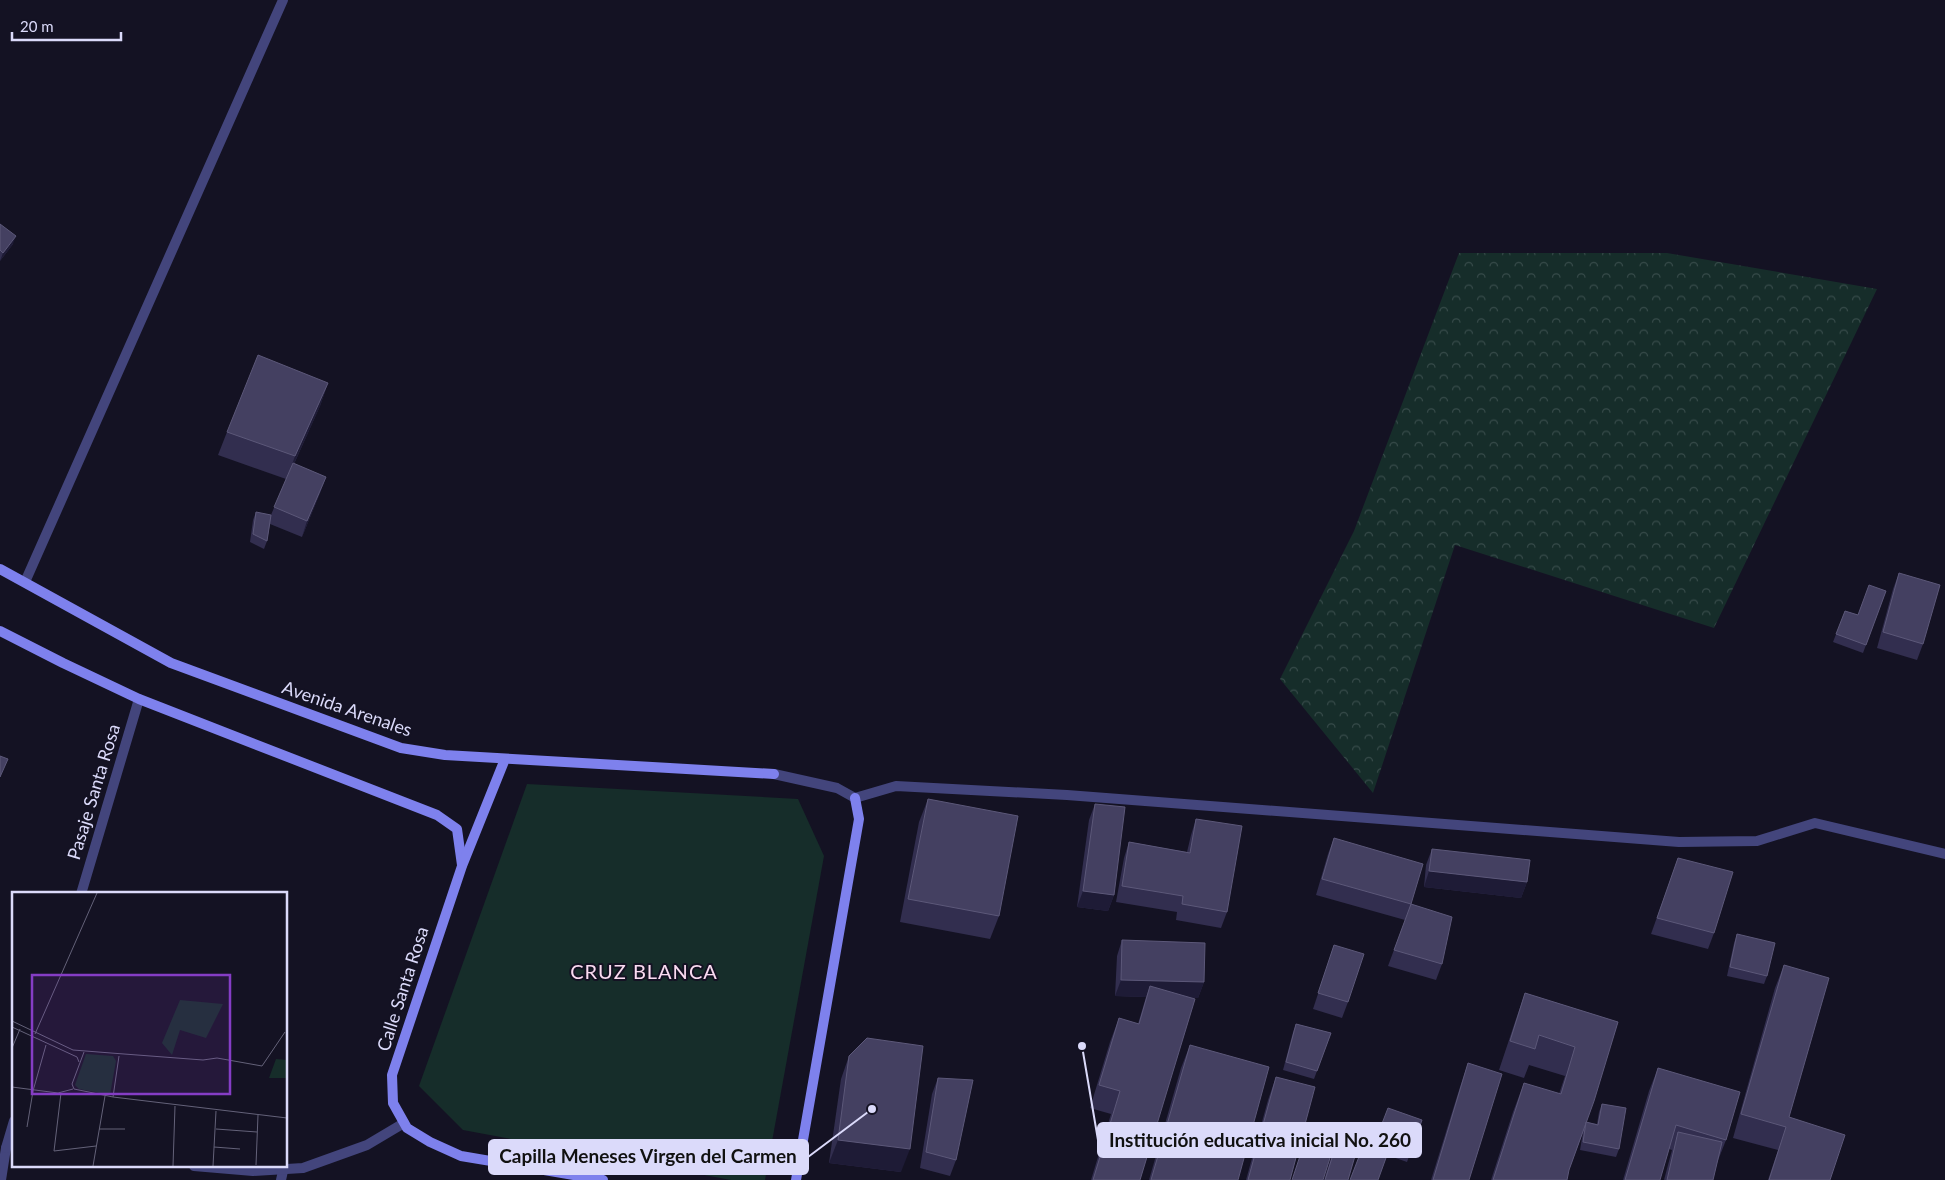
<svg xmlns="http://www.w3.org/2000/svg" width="1945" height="1180" viewBox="0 0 1945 1180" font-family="Lato,sans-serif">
	<defs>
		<pattern id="forest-crowns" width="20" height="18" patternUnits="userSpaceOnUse" patternTransform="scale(1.25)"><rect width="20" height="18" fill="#162d2a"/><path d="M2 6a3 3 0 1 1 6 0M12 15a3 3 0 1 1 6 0" fill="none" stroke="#374b4a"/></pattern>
	</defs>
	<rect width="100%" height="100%" fill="#141223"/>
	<polygon fill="url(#forest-crowns)" points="1459,253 1667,253 1877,289 1714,628 1455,545 1373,793 1280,679 1354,531"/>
	<polygon fill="#162d2a" points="527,784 798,799 824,856 765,1180 731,1180 463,1130 419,1086"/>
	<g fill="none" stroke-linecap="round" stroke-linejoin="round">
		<g stroke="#43457c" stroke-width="10">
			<polyline points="1,1180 6,1148"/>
			<polyline points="281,1180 283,1171"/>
		</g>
		<g stroke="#43457c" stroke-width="10">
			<polyline points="25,582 283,0"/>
			<polyline points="855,798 896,786 1067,795 1679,842 1757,841 1815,823 1945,854"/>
			<polyline points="81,894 139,699"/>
			<polyline points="6,1148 14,1121"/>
			<polyline points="194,1166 253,1171 303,1168 367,1145 404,1123"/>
		</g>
		<polyline stroke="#43457c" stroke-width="10" points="774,774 837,788 855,798"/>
		<g stroke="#7e81ed" stroke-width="10">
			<polyline points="0,569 171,663 401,748 445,755 774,774"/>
			<polyline points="0,631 63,663 139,699 437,815 457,829 462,865"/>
			<polyline points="505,759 462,866 392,1075 393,1103 407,1128 430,1142 461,1156 603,1180"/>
			<polyline points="796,1180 859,819 855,798"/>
		</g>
	</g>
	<g fill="#322e4f">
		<polygon points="0,224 13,244 0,261"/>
		<polygon points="328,383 320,406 294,464 326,477 320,493 302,537 270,524 267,541 264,549 250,542 253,520 256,512 271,515 286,479 218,455 227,432"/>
		<polygon points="1899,573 1923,644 1917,660 1877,648 1893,589"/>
		<polygon points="1886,591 1863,653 1833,642 1845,611 1858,615"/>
		<polygon points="928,799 999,916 990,939 900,922 919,822"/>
		<polygon points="1095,804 1114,895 1108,911 1077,907 1089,820"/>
		<polygon points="1196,819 1227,912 1221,928 1176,920 1177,912 1116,902 1124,858 1129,842 1187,852 1191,835"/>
		<polygon points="1334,838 1411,904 1442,964 1436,980 1388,966 1405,920 1316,895 1328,854"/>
		<polygon points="1432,849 1527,882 1521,898 1424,887 1426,865"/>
		<polygon points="1678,858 1714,933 1708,949 1651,934"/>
		<polygon points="1737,934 1767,976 1764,984 1727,976 1734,943"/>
		<polygon points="1122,940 1204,982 1198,998 1192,998 1140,1180 1091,1180 1111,1114 1090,1108 1110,1042 1119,1018 1138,1024 1146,997 1115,996 1117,956"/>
		<polygon points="1334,945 1348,1002 1342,1018 1313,1009"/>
		<polygon points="1784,965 1789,1117 1830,1180 1768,1180 1778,1150 1733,1138 1775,988"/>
		<polygon points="1525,993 1618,1022 1586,1122 1597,1124 1599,1112 1602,1104 1619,1149 1616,1157 1580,1150 1583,1132 1569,1170 1567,1180 1491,1180 1513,1112 1524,1083 1559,1094 1565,1076 1529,1065 1524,1078 1499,1070 1515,1022"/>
		<polygon points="1296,1024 1331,1033 1314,1079 1283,1070 1293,1032"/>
		<polygon points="1190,1045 1238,1180 1149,1180 1181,1068"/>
		<polygon points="849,1056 901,1172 829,1163 841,1079"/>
		<polygon points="1468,1063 1469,1180 1431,1180 1460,1087"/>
		<polygon points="1658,1068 1726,1140 1717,1163 1713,1180 1664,1180 1672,1150 1669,1149 1660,1180 1623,1180 1649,1091"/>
		<polygon points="1276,1077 1290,1180 1246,1180 1268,1100"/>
		<polygon points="938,1078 956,1160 950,1176 920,1168 932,1094"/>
		<polygon points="1422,1120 1407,1162 1387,1155 1376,1139"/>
		<polygon points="1342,1126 1348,1180 1324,1180 1336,1142"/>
	</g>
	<g fill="#1e1b36">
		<polygon points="16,236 13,244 0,261 3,253"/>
		<polygon points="328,383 320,406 287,479 295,456"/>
		<polygon points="326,477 320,493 302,537 307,521"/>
		<polygon points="1429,871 1527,882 1521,898 1424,887"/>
		<polygon points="1083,891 1114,895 1108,911 1077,907"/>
		<polygon points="1121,980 1204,982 1198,998 1147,997 1150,986 1146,997 1115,996"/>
		<polygon points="838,1140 910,1149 901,1172 829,1163"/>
	</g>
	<g fill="#444061" stroke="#5c5879">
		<polygon points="0,224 16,236 3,253 0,250"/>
		<polygon points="258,355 328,383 295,456 227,432"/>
		<polygon points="293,463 326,477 307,521 274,507"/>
		<polygon points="256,512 271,515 267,541 253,534"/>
		<polygon points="1899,573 1940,585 1923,644 1883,632"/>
		<polygon points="1869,585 1886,591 1866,645 1836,634 1845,611 1858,615"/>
		<polygon points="0,756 8,759 0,777"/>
		<polygon points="928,799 1018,816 999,916 908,899"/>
		<polygon points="1095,804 1125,807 1114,895 1083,891"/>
		<polygon points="1196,819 1242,826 1227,912 1182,904 1183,896 1122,886 1129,842 1190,853"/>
		<polygon points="1334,838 1423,864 1411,904 1322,879"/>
		<polygon points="1432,849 1530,860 1527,882 1429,871"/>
		<polygon points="1678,858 1733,872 1714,933 1657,918"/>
		<polygon points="1411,904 1452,917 1442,964 1394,950"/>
		<polygon points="1737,934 1775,943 1767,976 1730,967"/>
		<polygon points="1122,940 1205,943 1204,982 1121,980"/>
		<polygon points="1334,945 1364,954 1348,1002 1318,993"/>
		<polygon points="1784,965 1829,978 1789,1117 1845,1135 1830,1180 1769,1180 1786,1127 1741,1114"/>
		<polygon points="1150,986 1195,999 1140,1180 1093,1180 1120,1091 1099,1085 1119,1018 1139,1024"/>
		<polygon points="1525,993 1618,1022 1594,1101 1569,1170 1567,1180 1493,1180 1524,1083 1561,1094 1575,1047 1539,1035 1535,1049 1510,1041"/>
		<polygon points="1296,1024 1331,1033 1317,1071 1286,1062"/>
		<polygon points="867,1038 923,1046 910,1149 838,1140 849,1056"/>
		<polygon points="1190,1045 1269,1067 1238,1180 1151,1180"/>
		<polygon points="1468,1063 1502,1074 1469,1180 1433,1180"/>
		<polygon points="1658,1068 1740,1092 1726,1140 1676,1125 1660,1180 1625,1180"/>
		<polygon points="1276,1077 1315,1087 1290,1180 1248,1180"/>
		<polygon points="938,1078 973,1080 956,1160 926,1152"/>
		<polygon points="1602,1104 1626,1108 1619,1149 1583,1142 1586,1122 1598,1125"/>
		<polygon points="1388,1108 1422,1120 1410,1154 1390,1147 1391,1144 1376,1139"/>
		<polygon points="1342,1126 1362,1132 1348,1180 1325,1180"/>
		<polygon points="1678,1132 1722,1142 1713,1180 1667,1180"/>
		<polygon points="1367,1136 1391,1144 1378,1180 1350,1180"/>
		<polygon points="1302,1150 1330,1158 1323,1180 1292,1180"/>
	</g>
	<g text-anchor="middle" stroke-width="4" stroke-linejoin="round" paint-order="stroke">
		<g font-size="18" fill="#dbdafa" stroke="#141223">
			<text transform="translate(347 709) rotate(19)" y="6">Avenida Arenales</text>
			<text transform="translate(94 792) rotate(-73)" y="6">Pasaje Santa Rosa</text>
			<text transform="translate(403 989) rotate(-72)" y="6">Calle Santa Rosa</text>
		</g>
		<g font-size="20" letter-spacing="1" fill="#fadbf1" stroke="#141223">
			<text x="644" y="979">CRUZ BLANCA</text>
		</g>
	</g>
	<g transform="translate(12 892)">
		<rect width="275" height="275" fill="#141223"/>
		<path d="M168,108L211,112L194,146L168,138L160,163L150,151ZM264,167L275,168V186H257Z" fill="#162d2a"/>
		<path d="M74,162L101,164L104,169L98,203L67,197L63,193Z" fill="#162d2a"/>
		<path fill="none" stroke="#646279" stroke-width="1" d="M0,129L61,158L99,161M0,135L65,165L67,170M23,142L85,1M0,156L8,137M72,160L60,192L62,197L101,205L107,164M99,161L191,168L205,166L250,174L273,140M0,195L46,201L61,197M49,201L42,259L84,254M101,205L275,226M15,235L21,199L34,153M87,237H113M204,237L245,240M202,255L228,257M244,273L246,223M81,274L93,204M161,274L163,214M201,274L204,219"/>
		<path fill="#853dc5" fill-opacity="0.15" stroke="#853dc5" stroke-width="2.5" d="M20,83H218V202H20Z"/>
		<rect width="275" height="275" fill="none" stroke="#dbdafa" stroke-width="2.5"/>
	</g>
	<path fill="none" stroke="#dbdafa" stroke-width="2" d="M1082 1046L1098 1140M872 1109L808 1157"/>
	<g fill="#dbdafa" stroke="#141223" stroke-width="2">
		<circle cx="1082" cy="1046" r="5"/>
		<circle cx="872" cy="1109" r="5"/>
	</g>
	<g fill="#dbdafa" stroke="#dbdafa" stroke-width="2">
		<rect x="1098" y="1123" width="323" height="34" rx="5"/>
		<rect x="489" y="1140" width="319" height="34" rx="5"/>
	</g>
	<g font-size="19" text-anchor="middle" font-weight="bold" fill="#111">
		<text x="1260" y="1147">Institución educativa inicial No. 260</text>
		<text x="648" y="1163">Capilla Meneses Virgen del Carmen</text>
	</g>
	<path d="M12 32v8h109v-8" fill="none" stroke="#dbdafa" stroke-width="2.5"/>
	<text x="20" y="32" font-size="15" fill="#dbdafa" stroke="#141223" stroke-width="4" paint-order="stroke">20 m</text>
</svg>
